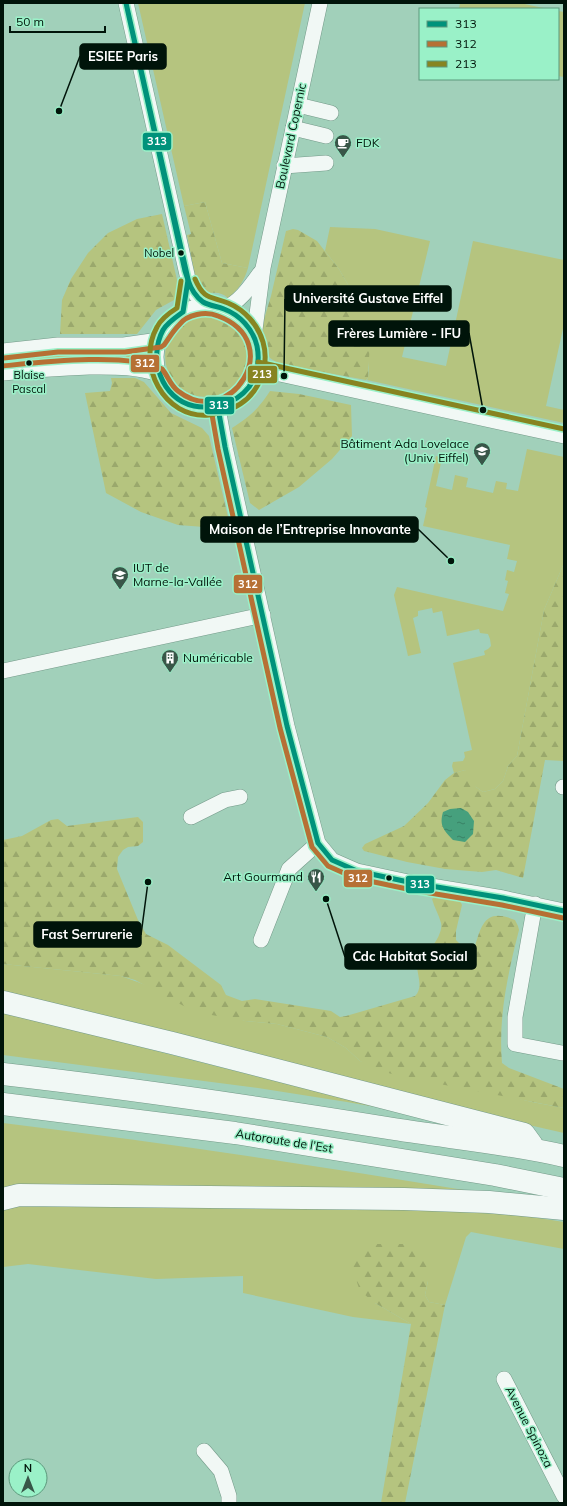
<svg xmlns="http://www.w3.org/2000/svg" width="567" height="1506" viewBox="0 0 567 1506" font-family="Mulish,sans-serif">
	<defs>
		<pattern id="forest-firs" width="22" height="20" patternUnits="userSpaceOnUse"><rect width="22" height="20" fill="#b5c47f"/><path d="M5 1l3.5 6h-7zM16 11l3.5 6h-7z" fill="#9aa86c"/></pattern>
		<pattern id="water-ripples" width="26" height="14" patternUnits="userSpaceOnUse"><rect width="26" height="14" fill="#46a07d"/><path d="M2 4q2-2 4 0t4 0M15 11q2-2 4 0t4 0" fill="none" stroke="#388165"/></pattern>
	</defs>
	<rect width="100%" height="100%" fill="#a1d0ba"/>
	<g fill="#b5c47f">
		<polygon points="138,3 305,3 248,268 222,263 205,202 184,206"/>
		<polygon points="460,3 520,3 548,9 459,9"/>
		<polygon points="558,11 564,12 564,77 558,76"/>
		<polygon points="330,227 375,229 430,241 402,357 446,366 473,241 564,260 564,324 546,406 564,410 564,423 367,380 368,378 369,367 359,304 339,269 325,251"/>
		<polygon points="118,351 117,362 3,367 3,356 47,353"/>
		<polygon points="126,351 144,351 147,354 148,358 144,362 126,362"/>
		<polygon points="527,449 564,457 564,563 544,610 517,756 508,766 503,781 495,789 483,792 476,787 465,770 454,773 452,766 453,762 463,761 465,757 464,752 472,750 453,663 485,655 484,651 488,649 491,646 490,639 488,634 480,633 479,629 447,636 442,611 433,613 432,608 418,611 418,616 413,618 421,653 408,656 394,595 397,587 503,611 509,594 505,593 508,581 505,580 507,570 514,572 517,561 507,559 510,545 423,526 427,508 425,507 436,456 442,458 436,486 452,490 455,475 468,478 466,487 493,493 496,481 507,483 506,489 518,491"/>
		<polygon points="3,964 121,976 245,1021 277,1024 327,1037 346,1048 360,1061 532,1102 564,1108 564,1133 431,1103 3,997"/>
		<polygon points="3,1012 381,1108 347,1102 258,1088 3,1055"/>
		<path d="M3,1123C159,1142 315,1165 470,1191L3,1192Z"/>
		<polygon points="6,1206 426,1210 519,1215 564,1222 564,1249 471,1232 466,1237 445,1305 429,1302 425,1295 428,1281 404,1244 391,1244 375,1303 411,1324 353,1317 243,1293 243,1276 156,1279 28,1264 3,1267 3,1208"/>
	</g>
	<g fill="url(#forest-firs)">
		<path d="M205,202L222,263L248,268C244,281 239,289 228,298C221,292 215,292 205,294L197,286L187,235L191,234L184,206Z"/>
		<polygon points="162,214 180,293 174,300 156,310 137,334 60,334 62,300 71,279 88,253 108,233 137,219"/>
		<polygon points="293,229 298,230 317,241 339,269 359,304 370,340 368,378 366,380 279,364 270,358 264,348 262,326 271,296 286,231"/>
		<circle cx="206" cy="356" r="41"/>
		<polygon points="111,378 135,378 144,382 171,413 202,428 209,436 228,517 225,523 217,528 178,525 141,512 106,493 85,393 110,391 112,383"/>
		<path d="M270,391L299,394L351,405L352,436L332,459L299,487L259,510L250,503L232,428C251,416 258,409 270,391Z"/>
		<polygon points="564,563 564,761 545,760 523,878 496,870 482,872 445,869 407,862 364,851 362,848 365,844 404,826 428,803 445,780 454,773 465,770 474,776 476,787 483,792 495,789 503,781 508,766 517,756 544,610"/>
		<path d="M138,817L143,822V842L138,846L128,847L123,850L118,857L117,869L138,920L146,934L168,945L221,985L226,995L242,1001L255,999L331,1011L340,1017L346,1016L415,996C423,988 418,977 417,967C424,957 444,936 441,923C439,915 434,907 432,899L435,896L460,901L462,905L456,931V940L463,947L468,949L475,946C482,922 487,908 515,920L518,926L519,930C508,973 498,1017 502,1063L509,1068L564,1089V1108L398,1076L376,1069L360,1061L346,1048L327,1037L277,1024L245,1021L195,1012L135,980L121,976L3,964V840L22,836L51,820L58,819L67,826Z"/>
		<polygon points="377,1244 404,1244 427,1262 428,1281 425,1295 429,1302 445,1305 405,1503 381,1503 411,1324 375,1303 360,1291 352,1268 359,1253"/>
	</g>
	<path fill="url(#water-ripples)" d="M461,808L468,812L474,821L473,834L465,842L453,840C444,830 439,826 443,812L450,809Z"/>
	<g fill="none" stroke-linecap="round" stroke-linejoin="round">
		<g stroke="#749a89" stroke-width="16">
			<g id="minor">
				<polyline points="126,3 188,279 196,295 207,305"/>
				<polyline points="298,105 331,113"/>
				<polyline points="293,128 326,136"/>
				<polyline points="284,166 326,163"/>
				<circle cx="207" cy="357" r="51"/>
				<path d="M223,309C239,303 250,287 260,273"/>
				<polyline points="254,337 263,268 320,3"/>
				<polyline points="3,351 58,345 124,345 159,340"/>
				<polyline points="257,369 564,436"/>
				<path d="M3,373C32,370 60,368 89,367C112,367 136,366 158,374"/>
				<polyline points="218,408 225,447 287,726 318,843 332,860 357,871 413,883 503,898 564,911"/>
				<polyline points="3,671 263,615"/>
				<polyline points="563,787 564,787"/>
				<polyline points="191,817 225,800 240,797"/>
				<polyline points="535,904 515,1017 515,1044 562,1053"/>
				<polyline points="261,940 289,869 318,843"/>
				<polyline points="504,1379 564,1496"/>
				<polyline points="204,1451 221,1471 229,1496 229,1503"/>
			</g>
		</g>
		<g stroke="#749a89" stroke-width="23">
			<g id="highway">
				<polyline points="3,1002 172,1043 524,1134 532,1145"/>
				<path d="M3,1074C134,1089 264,1108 394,1129C451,1138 508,1143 564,1156"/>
				<polyline points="3,1104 235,1133 495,1175 564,1189"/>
				<polyline points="3,1199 19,1195 404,1199 489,1202 564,1209"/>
			</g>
		</g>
		<use href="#minor" stroke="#f1f8f5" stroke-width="15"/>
		<use href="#highway" stroke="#f1f8f5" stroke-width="22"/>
		<g stroke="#9af1c8" stroke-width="8">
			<g id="bus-1">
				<polygon points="126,3 188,279 188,280 185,271"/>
				<path d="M188,280C191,289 196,297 203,302C210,306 217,306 224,309C240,315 253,329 257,346C260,361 257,375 249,387C242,396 232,402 221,405C212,407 204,408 194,406C161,399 148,358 163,330C167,323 176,317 183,312Z"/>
				<polyline points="218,408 225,447 287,726 318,843 332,860 357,871 413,883 503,898 564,911"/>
			</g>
		</g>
		<g stroke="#9af1c8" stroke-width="8">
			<g id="bus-2">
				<path d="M3,366C42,362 128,352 162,369C168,376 170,385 178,391C230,432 288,342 218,316C206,311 187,314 179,325C173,331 169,338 164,345L161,347L125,352H58L4,358"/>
				<polyline points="211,409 218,449 280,728 312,847 328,866 355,878 412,890 502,905 563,918"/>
			</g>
		</g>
		<g stroke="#9af1c8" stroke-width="8">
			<g id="bus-3">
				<path d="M181,281L177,308C169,313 161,319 157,327C136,365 164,419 209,415C213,415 217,413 221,412C234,409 246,402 254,391C264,377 268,359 263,342C258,325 245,310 228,303C210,296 204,300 195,279"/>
				<polyline points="258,362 564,429"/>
			</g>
		</g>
		<use href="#bus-1" stroke="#00927b" stroke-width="5"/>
		<use href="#bus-2" stroke="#b67034" stroke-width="5"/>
		<use href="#bus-3" stroke="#878421" stroke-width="5"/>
	</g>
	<defs>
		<g id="cafe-pin" transform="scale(0.9)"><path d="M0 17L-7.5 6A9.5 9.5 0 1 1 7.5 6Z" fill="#385648" stroke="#9af1c8"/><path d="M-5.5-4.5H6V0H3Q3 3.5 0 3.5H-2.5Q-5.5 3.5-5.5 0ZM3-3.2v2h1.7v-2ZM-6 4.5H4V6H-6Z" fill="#fff"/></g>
		<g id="university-pin" transform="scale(0.9)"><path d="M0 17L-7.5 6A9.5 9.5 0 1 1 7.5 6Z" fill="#385648" stroke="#9af1c8"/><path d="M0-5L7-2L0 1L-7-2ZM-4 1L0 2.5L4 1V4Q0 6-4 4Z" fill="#fff"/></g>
		<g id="building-pin" transform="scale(0.9)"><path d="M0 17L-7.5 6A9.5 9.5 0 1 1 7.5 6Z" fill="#385648" stroke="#9af1c8"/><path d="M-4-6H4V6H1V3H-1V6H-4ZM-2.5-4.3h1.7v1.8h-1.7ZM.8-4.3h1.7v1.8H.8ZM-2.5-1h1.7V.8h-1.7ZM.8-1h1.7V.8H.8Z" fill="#fff"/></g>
		<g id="restaurant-pin" transform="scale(0.9)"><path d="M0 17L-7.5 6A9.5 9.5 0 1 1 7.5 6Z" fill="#385648" stroke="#9af1c8"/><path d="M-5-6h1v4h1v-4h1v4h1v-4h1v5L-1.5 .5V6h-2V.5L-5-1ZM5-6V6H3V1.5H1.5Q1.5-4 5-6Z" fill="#fff"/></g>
	</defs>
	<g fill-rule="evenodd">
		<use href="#cafe-pin" x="343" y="143"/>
		<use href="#university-pin" x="482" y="451"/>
		<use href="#university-pin" x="120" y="575"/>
		<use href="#building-pin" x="170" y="658"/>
		<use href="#restaurant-pin" x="316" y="877"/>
	</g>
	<g fill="#00140a" stroke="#9af1c8" stroke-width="1.5">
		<circle cx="181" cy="253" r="3.5"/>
		<circle cx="29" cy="363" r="3.5"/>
		<circle cx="389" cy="878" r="3.5"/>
	</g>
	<g text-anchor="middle" stroke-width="3" stroke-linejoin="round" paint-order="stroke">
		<g font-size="11" fill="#00140a" stroke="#9af1c8" text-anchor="end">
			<text x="174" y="257">Nobel</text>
			<text x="29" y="379" text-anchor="middle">Blaise<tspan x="29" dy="14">Pascal</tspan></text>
		</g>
		<g font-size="12" fill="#00140a" stroke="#9af1c8">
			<text transform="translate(291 136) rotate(-78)" y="4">Boulevard Copernic</text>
			<text transform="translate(284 1141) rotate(9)" y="4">Autoroute de l’Est</text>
			<text transform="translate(529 1427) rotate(63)" y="4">Avenue Spinoza</text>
		</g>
		<g font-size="12" fill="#00140a" stroke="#9af1c8" text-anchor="start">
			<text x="356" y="147">FDK</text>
			<text x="469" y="448" text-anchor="end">Bâtiment Ada Lovelace<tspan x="469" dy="14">(Univ. Eiffel)</tspan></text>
			<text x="133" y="572">IUT de<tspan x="133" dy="14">Marne-la-Vallée</tspan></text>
			<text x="183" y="662">Numéricable</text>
			<text x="303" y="881" text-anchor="end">Art Gourmand</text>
		</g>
	</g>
	<path fill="none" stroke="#00140a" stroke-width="1.5" d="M59 111L80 56M284 376L285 299M483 410L469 333M451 561L418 529M148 882L141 935M326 899L345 957"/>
	<g fill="#00140a" stroke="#9af1c8" stroke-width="1.5">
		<circle cx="59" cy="111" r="4"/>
		<circle cx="284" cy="376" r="4"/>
		<circle cx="483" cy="410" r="4"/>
		<circle cx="451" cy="561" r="4"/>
		<circle cx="148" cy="882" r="4"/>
		<circle cx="326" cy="899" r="4"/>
	</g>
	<g fill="#00140a" stroke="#00140a" stroke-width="1.5">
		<rect x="80" y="44" width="86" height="25" rx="4"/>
		<rect x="285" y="286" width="166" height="25" rx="4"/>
		<rect x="329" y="321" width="140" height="25" rx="4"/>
		<rect x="201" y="517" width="217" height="25" rx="4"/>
		<rect x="34" y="922" width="107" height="25" rx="4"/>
		<rect x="345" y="944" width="131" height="25" rx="4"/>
	</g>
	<g font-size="13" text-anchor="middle" font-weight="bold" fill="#fff">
		<text x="123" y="61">ESIEE Paris</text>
		<text x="368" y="303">Université Gustave Eiffel</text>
		<text x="399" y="338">Frères Lumière - IFU</text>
		<text x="310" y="534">Maison de l’Entreprise Innovante</text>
		<text x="87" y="939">Fast Serrurerie</text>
		<text x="410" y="961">Cdc Habitat Social</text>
	</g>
	<g stroke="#9af1c8" stroke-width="1.5">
		<rect x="142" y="132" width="30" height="19" rx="4" fill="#00927b"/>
		<rect x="130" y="354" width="30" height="19" rx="4" fill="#b67034"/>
		<rect x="247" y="365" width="31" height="19" rx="4" fill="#878421"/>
		<rect x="204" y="396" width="31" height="19" rx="4" fill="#00927b"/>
		<rect x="233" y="574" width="30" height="20" rx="4" fill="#b67034"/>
		<rect x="343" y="869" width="30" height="19" rx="4" fill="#b67034"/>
		<rect x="405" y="875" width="30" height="19" rx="4" fill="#00927b"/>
	</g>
	<g font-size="11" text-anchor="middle" font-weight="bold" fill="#fff">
		<text x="157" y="145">313</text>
		<text x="145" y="367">312</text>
		<text x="262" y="378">213</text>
		<text x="219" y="409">313</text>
		<text x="248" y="588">312</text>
		<text x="358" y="882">312</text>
		<text x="420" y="888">313</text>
	</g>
	<rect width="567" height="1506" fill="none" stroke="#00140a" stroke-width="8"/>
	<rect x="419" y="8" width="140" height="72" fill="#9af1c8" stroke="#5c997c"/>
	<rect x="427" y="21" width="20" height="6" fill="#00927b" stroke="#5c997c"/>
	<text x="455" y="28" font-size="12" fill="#00140a">313</text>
	<rect x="427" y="41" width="20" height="6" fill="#b67034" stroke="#5c997c"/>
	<text x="455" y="48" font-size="12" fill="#00140a">312</text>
	<rect x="427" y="61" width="20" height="6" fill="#878421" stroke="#5c997c"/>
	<text x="455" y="68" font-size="12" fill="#00140a">213</text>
	<g transform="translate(28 1478)"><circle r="19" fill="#9af1c8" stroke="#5c997c"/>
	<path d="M0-3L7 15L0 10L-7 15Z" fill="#385648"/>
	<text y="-6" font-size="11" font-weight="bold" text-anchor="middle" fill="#00140a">N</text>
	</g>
	<path d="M10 26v6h95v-6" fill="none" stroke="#00140a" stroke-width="2"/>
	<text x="16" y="26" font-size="12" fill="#00140a" stroke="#9af1c8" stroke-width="3" paint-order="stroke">50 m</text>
</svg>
